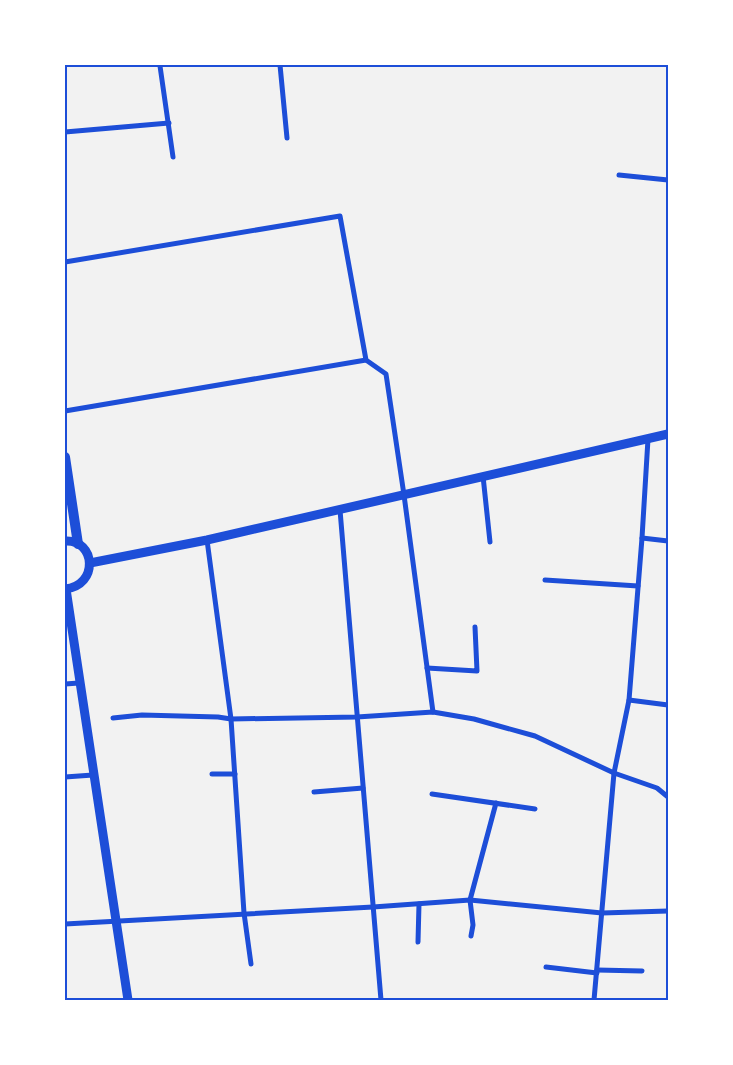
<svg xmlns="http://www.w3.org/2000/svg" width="733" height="1065" viewBox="0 0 733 1065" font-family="Montserrat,sans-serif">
	<rect width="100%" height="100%" fill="#f2f2f2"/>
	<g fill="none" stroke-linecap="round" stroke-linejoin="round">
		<g stroke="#1d4ed8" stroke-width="5">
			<polyline points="280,65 287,138"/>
			<polyline points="160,66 173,157"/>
			<polyline points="65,132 169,123"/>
			<polyline points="619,175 668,180"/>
			<polyline points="65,262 340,216 366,360 386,374 404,495 433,712"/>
			<polyline points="65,411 366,360"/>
			<polyline points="483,476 490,542"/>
			<polyline points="340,510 381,1000"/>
			<polyline points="642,538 668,541"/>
			<polyline points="207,540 231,719 244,913 251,964"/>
			<polyline points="545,580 638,586"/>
			<polyline points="427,668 477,671 475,627"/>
			<polyline points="65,684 79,683"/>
			<polyline points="629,700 668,705"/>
			<polyline points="113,718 142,715 218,717 231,719 357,717 433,712 474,719 535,736 614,773 657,788 668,797"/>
			<polyline points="212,774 235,774"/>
			<polyline points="65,777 93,775"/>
			<polyline points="314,792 363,788"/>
			<polyline points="432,794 535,809"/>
			<polyline points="65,924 373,907 470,900 602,913 668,911"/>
			<polyline points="471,936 473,925 470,900 496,803"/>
			<polyline points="418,942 419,904"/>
			<polyline points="546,967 597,973"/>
			<polyline points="597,970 642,971"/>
			<polyline points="594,1000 614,773 629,700 642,538 648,439"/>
		</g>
		<g stroke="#1d4ed8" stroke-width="9">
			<path d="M65,541C96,539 99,586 65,589"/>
			<polyline points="90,563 207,540 668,434"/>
			<polyline points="66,589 128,1000"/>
		</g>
		<polyline stroke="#1d4ed8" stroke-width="10" points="65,457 78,544"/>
	</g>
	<rect width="733" height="1065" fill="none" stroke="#ffffff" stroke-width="132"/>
	<rect x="66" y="66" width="601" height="933" fill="none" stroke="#1d4ed8" stroke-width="2"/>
</svg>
